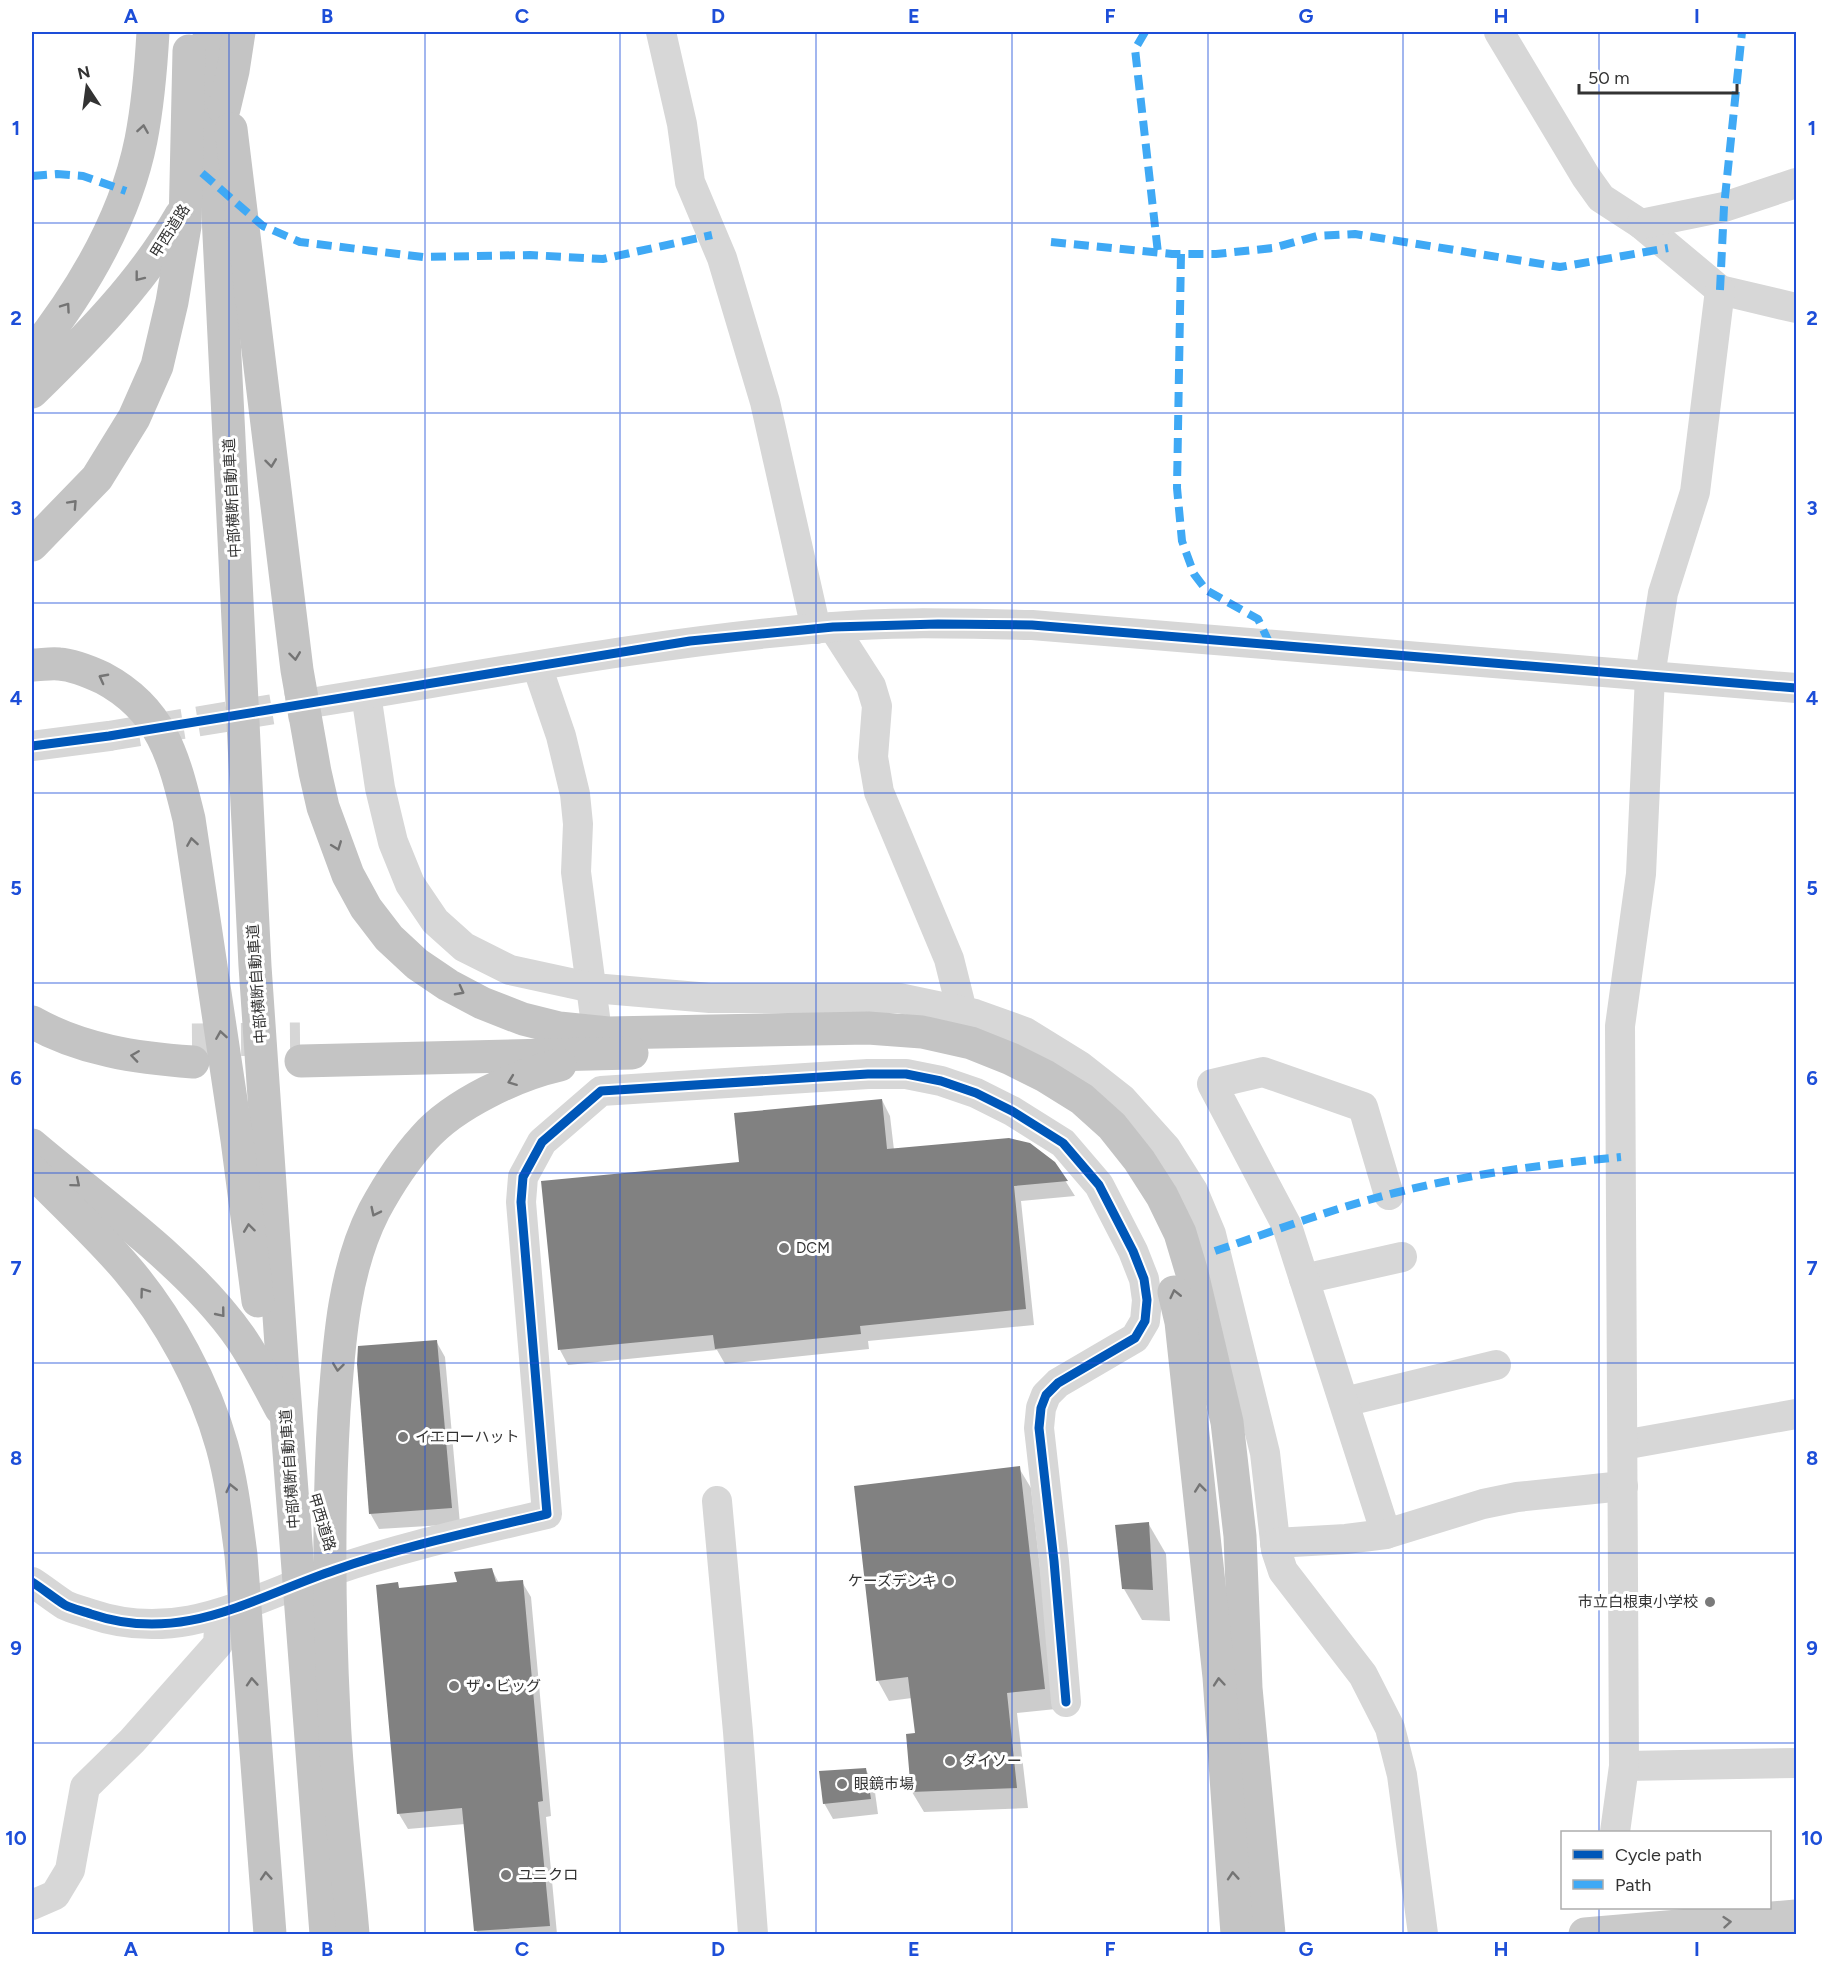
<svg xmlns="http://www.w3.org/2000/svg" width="1828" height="1966" viewBox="0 0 1828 1966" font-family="Figtree,'Noto Sans JP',sans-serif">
	<rect width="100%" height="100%" fill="#fff"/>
	<g fill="#0003">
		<polygon points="882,1100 890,1116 894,1150 1054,1163 1075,1196 1021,1201 1034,1325 868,1341 869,1349 725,1364 717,1350 568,1365 560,1350 741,1163"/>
		<polygon points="436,1341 445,1357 460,1524 379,1529 370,1513"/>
		<polygon points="1019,1468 1031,1488 1056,1709 1017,1713 1028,1808 924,1812 912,1792 916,1734 912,1698 889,1701 878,1681"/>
		<polygon points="1148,1523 1166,1554 1170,1621 1142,1620 1124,1589"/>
		<polygon points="492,1570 499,1583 522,1582 531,1597 551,1816 546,1817 557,1934 478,1934 476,1930 465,1824 408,1829 399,1814 397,1584 400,1590 458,1584"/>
		<polygon points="866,1770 874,1785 878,1814 833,1819 824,1803"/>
	</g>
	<g fill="#818181">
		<polygon points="882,1099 887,1149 1009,1138 1030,1143 1055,1162 1068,1181 1014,1186 1026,1309 860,1326 861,1334 715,1349 713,1335 558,1350 541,1181 739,1162 734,1113"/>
		<polygon points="437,1340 452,1508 369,1514 357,1364 358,1346"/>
		<polygon points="1020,1466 1045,1689 1007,1693 1017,1788 911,1792 906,1734 915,1733 908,1677 876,1681 854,1486"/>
		<polygon points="1149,1522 1153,1590 1122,1589 1115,1525"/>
		<polygon points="492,1568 496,1582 523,1580 543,1801 538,1802 550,1926 474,1931 462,1808 397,1814 376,1585 398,1582 399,1588 457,1582 454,1572"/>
		<polygon points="866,1768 871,1799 823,1804 819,1771"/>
	</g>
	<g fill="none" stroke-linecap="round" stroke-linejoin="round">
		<polyline stroke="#d6d6d6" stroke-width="30" stroke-dasharray="30 15" stroke-linecap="butt" points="109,736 317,702"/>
		<polyline stroke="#d6d6d6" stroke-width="33" stroke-dasharray="33 16" stroke-linecap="butt" points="192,1040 300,1039"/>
		<g stroke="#d7d7d7" stroke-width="30">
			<polyline points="661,32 682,124 690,182 722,258 765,402 816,629"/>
			<polyline points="1499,32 1586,177 1601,198 1641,224 1720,290 1796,308"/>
			<polyline points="1641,224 1724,207 1796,183"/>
			<polyline points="833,627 871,686 877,706 873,757 879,792 949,959 962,1011"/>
			<polyline points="537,666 561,736 575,794 578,824 576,872 595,1017"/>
			<polyline points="366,694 380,788 393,842 410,884 435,921 464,947 510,970 593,988 710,998 899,998 975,1014 1025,1032 1080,1066 1122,1099 1166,1148 1193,1191 1211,1234 1265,1453 1276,1550 1283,1571 1363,1675 1390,1728 1402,1775 1423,1934"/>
			<path d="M317,702C489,674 660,641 833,627C899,621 966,624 1032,625L1796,688"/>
			<polyline points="32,746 109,736"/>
			<polyline points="1304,1279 1402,1257"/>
			<polyline points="1344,1402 1496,1365"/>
			<polyline points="1623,1445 1796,1414"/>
			<polyline points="717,1501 738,1732 753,1934"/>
			<polyline points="1386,1534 1287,1226 1212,1084 1263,1072 1363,1107 1389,1195"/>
			<polyline points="1275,1543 1346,1539 1386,1534 1483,1504 1517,1497 1623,1486"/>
			<path d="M32,1582C43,1589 54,1598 65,1605C73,1609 83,1611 91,1614C182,1645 252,1598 335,1570C404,1546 476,1531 547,1514L521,1202L523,1177L542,1142L601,1091L868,1074H906L941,1081L976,1093L1012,1111L1063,1143L1099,1185L1133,1251L1144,1279L1147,1300L1145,1321L1135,1338L1058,1383L1046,1395L1041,1408L1039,1428L1054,1561L1066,1702"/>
			<polyline points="1624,1766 1796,1763"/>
			<polyline points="1615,1832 1624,1766 1620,1026 1641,874 1650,676 1663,593 1695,492 1720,290"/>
			<polyline points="32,1905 55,1895 70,1870 85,1787 132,1741 218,1644 220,1614"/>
		</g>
		<polyline stroke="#cacaca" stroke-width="33" points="1585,1934 1796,1916"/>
		<g stroke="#c4c4c4" stroke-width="33">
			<polyline points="209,32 255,966 283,1374 326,1934"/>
			<polyline points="224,109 233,71 239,32"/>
			<polyline points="231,129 297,670 315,772 323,807 348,875 366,908 389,938 417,964 448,985 482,1003 523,1019 559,1028 608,1033 868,1028 922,1032 971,1043 1011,1059 1045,1076 1082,1099 1112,1126 1139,1160 1162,1196 1180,1233 1192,1273 1227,1422 1240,1536 1246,1688 1269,1934"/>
			<path d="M32,354C82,291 125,220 141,140C148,104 151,68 153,32"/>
			<path d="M32,392C87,338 142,283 181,215"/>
			<polyline points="32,545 97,478 134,418 157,366 172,302 185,226 189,51"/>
			<path d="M32,665C41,665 50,663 59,664C74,665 90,672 103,678C163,710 174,758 189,819L237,1140L258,1301"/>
			<path d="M32,1022C82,1050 136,1058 193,1062"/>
			<polyline points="301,1061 632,1053"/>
			<path d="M32,1145C100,1203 189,1264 240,1337C256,1360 268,1385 281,1409"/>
			<path d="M32,1171C63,1203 98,1235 127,1269C169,1318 205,1385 222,1446C232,1482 236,1518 241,1555L270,1934"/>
			<polyline points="1174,1292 1181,1322 1219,1677 1237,1934"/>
			<path d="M353,1934C347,1861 337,1788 334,1715C329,1614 328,1512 334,1411C339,1345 343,1272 374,1211C388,1185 404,1160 424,1138C454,1104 516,1075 560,1065"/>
		</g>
		<g stroke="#3fa9f5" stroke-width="8" stroke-dasharray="15 8" stroke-linecap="butt">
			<polyline points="1145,32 1135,49 1158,253"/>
			<polyline points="202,173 263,226 300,242 423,257 530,255 603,259 712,235"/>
			<polyline points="32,176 57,174 83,176 126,191"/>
			<polyline points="1051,242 1172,254 1216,254 1273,248 1317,236 1355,234 1560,267 1668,248"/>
			<polyline points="1181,254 1177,488 1182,541 1194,574 1206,590 1258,619 1270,644"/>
			<polyline points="1720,290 1724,207 1742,32"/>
			<path d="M1215,1251C1277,1230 1339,1206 1403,1191C1475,1173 1548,1164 1621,1157"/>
		</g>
		<g stroke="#fff" stroke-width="13">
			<g id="cycleway">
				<polyline points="32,746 109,736 690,641 833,627 938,624 1032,625 1796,688"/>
				<path d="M32,1582C43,1589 54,1598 65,1605C73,1609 83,1611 91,1614C182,1645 252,1598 335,1570C404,1546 476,1531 547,1514L521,1202L523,1177L542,1142L601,1091L868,1074H906L941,1081L976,1093L1012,1111L1063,1143L1099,1185L1133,1251L1144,1279L1147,1300L1145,1321L1135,1338L1058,1383L1046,1395L1041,1408L1039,1428L1054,1561L1066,1702"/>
			</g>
		</g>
		<use href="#cycleway" stroke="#0057b8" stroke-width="9"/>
	</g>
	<defs><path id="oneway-chevron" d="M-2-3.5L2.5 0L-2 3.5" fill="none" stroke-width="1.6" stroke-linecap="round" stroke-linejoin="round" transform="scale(1.5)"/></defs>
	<g stroke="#747474">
		<use href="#oneway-chevron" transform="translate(143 129) rotate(-81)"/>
		<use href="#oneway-chevron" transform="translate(139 277) rotate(128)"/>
		<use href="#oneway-chevron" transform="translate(66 307) rotate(-55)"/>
		<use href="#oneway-chevron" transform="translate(271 463) rotate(83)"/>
		<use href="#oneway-chevron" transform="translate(73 504) rotate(-47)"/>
		<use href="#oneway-chevron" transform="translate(295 656) rotate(83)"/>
		<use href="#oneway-chevron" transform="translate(103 678) rotate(-152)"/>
		<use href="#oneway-chevron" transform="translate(192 842) rotate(-99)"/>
		<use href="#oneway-chevron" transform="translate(337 846) rotate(69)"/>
		<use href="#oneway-chevron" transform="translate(460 991) rotate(28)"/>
		<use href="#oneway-chevron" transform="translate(221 1035) rotate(-99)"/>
		<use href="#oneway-chevron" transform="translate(135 1056) rotate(-172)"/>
		<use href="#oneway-chevron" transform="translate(512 1081) rotate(159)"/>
		<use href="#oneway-chevron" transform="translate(76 1183) rotate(40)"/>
		<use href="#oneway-chevron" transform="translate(375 1212) rotate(116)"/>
		<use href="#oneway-chevron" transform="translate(249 1228) rotate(-97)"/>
		<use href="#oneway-chevron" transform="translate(144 1292) rotate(-126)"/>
		<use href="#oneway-chevron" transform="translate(1175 1294) rotate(-103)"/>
		<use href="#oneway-chevron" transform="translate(221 1313) rotate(51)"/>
		<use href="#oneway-chevron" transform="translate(338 1367) rotate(97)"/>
		<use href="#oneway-chevron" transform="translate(231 1488) rotate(-103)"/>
		<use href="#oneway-chevron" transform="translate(1200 1488) rotate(-96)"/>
		<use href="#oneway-chevron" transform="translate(252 1682) rotate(-94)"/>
		<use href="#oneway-chevron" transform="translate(1219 1682) rotate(-95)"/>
		<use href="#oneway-chevron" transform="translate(266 1876) rotate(-94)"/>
		<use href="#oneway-chevron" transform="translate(1233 1876) rotate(-94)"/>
	</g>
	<use stroke="#777" href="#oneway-chevron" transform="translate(1727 1922) rotate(-5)"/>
	<path fill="none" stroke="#1d4ed8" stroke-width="1.5" stroke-opacity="0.55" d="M229,32V1934M425,32V1934M620,32V1934M816,32V1934M1012,32V1934M1208,32V1934M1403,32V1934M1599,32V1832M32,223H1796M32,413H1796M32,603H1796M32,793H1796M32,983H1796M32,1173H1796M32,1363H1796M32,1553H1796M32,1743H1796M1599,1908V1934"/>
	<g fill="#7a7a7a" stroke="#fff" stroke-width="2">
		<circle cx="784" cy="1248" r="6"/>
		<circle cx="403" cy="1437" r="6"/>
		<circle cx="949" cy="1581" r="6"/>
		<circle cx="1710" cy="1602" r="6"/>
		<circle cx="454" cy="1686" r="6"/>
		<circle cx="950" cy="1761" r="6"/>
		<circle cx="842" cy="1784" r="6"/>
		<circle cx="506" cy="1875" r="6"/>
	</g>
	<g text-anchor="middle" stroke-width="6" stroke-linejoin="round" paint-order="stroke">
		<g font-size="15" fill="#333" stroke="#fff">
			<text transform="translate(170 231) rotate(-58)" y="5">甲西道路</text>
			<text transform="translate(232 498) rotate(-93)" y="5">中部横断自動車道</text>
			<text transform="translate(257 984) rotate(-94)" y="5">中部横断自動車道</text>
			<text transform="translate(290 1469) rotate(-94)" y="5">中部横断自動車道</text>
			<text transform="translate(322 1522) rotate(73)" y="5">甲西道路</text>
		</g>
		<g font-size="15" fill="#333" stroke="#fff" text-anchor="start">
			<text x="796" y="1253">DCM</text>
			<text x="415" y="1442">イエローハット</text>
			<text x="937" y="1586" text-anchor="end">ケーズデンキ</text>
			<text x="1698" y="1607" text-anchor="end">市立白根東小学校</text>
			<text x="466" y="1691">ザ・ビッグ</text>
			<text x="962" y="1766">ダイソー</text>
			<text x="854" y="1789">眼鏡市場</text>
			<text x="518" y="1880">ユニクロ</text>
		</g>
	</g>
	<rect width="1828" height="1966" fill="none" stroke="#ffffff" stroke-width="66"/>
	<rect x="1561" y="1831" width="210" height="78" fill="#ffffff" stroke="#adadad" stroke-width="1.5"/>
	<rect x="1573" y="1850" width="30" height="9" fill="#0057b8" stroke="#adadad" stroke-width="1.5"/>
	<text x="1615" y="1861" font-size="18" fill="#333333">Cycle path</text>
	<rect x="1573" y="1880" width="30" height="9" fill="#3fa9f5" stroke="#adadad" stroke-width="1.5"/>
	<text x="1615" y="1891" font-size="18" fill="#333333">Path</text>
	<g transform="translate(87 87) rotate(347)" stroke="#ffffff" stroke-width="4.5" paint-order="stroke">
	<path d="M0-4.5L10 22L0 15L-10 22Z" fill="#333333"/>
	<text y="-9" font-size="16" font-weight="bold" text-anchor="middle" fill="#333333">N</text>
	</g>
	<path d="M1579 84v9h158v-9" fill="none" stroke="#333333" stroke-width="3"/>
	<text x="1588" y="84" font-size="18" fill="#333333" stroke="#ffffff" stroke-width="4.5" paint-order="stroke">50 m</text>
	<rect x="33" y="33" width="1762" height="1900" fill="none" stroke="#1d4ed8" stroke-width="2"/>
	<g font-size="20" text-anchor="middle" font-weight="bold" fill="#1d4ed8">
		<text x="131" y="23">A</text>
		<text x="327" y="23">B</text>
		<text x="522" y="23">C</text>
		<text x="718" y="23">D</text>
		<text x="914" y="23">E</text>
		<text x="1110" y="23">F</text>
		<text x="1306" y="23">G</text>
		<text x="1501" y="23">H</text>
		<text x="1697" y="23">I</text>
		<text x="16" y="135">1</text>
		<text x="1812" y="135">1</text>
		<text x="16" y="325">2</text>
		<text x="1812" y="325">2</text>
		<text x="16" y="515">3</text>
		<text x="1812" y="515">3</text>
		<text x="16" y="705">4</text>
		<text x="1812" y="705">4</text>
		<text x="16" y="895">5</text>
		<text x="1812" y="895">5</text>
		<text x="16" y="1085">6</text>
		<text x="1812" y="1085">6</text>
		<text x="16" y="1275">7</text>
		<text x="1812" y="1275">7</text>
		<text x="16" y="1465">8</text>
		<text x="1812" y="1465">8</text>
		<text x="16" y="1655">9</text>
		<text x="1812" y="1655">9</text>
		<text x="16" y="1845">10</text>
		<text x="1812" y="1845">10</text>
		<text x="131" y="1956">A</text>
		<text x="327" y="1956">B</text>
		<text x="522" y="1956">C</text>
		<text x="718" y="1956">D</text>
		<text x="914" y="1956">E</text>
		<text x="1110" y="1956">F</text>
		<text x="1306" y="1956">G</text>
		<text x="1501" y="1956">H</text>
		<text x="1697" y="1956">I</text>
	</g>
</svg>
